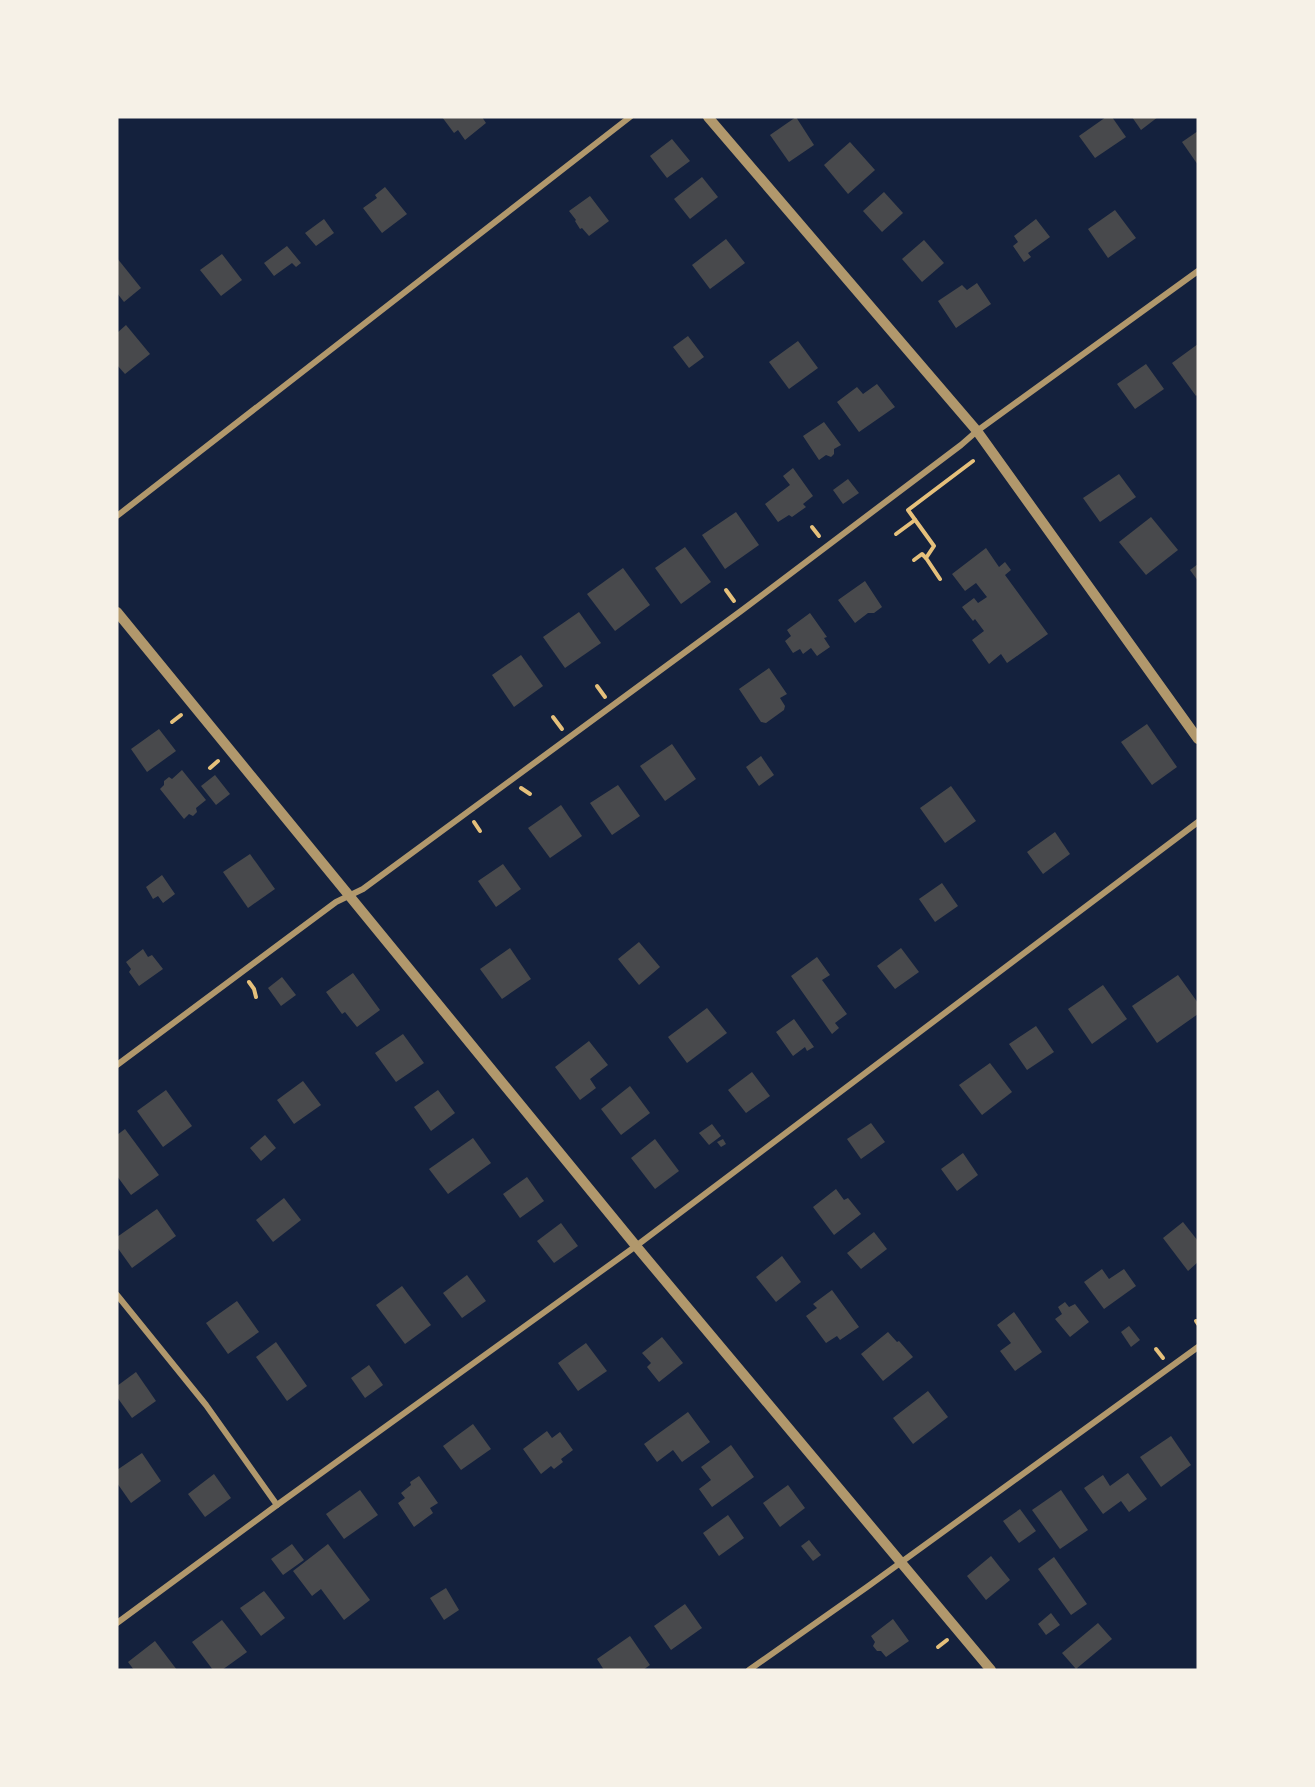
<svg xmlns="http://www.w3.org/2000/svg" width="1315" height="1787" viewBox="0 0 1315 1787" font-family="'IBM Plex Sans',sans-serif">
	<rect width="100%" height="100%" fill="#14213d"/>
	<g fill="#48494c">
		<polygon points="442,117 482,117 486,123 465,140 458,130 454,133"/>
		<polygon points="796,117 814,145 789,162 770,135"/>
		<polygon points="1106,117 1112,117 1126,137 1095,158 1079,136"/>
		<polygon points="1132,117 1158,117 1141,130"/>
		<polygon points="1198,131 1198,165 1182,142"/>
		<polygon points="672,139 690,161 667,178 650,156"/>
		<polygon points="850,142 875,170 848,194 824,165"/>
		<polygon points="702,177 718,197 690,219 674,199"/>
		<polygon points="385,187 407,214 382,233 363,208 377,198 375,195"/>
		<polygon points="884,192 903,213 882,232 863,211"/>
		<polygon points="590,196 609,221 589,236 582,228 580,229 575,221 576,220 569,211"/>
		<polygon points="1115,210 1136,238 1108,258 1088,229"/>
		<polygon points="324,219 334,233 316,246 305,233"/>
		<polygon points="1036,219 1050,237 1028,253 1031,257 1024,262 1013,246 1018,242 1014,236"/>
		<polygon points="726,239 745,263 710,289 692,265"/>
		<polygon points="924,240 944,263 922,282 902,259"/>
		<polygon points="287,246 301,263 296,267 292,263 274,276 264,263"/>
		<polygon points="222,254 242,280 221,296 200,270"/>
		<polygon points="117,258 141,288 124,302 117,293"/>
		<polygon points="977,283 991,304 956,328 938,301 962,285 967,290"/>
		<polygon points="126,325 150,354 125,374 117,365 117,333"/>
		<polygon points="688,336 704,357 689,368 673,347"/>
		<polygon points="798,341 818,368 789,389 769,362"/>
		<polygon points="1198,344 1198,394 1196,396 1172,363"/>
		<polygon points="1146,364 1164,389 1135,409 1117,384"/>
		<polygon points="877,384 895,407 859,432 837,402 857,387 863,394"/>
		<polygon points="824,422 841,445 834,449 834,454 831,457 826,455 819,460 803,436"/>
		<polygon points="793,468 813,496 803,504 806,507 792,517 789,515 778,522 765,504 790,485 783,476"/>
		<polygon points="1119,474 1136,497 1100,522 1083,498"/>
		<polygon points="848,479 859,493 843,504 833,490"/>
		<polygon points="736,512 759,545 725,569 702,535"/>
		<polygon points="1151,517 1178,550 1146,575 1119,542"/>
		<polygon points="685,547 711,582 681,604 655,568"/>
		<polygon points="986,548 999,567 1005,562 1011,570 1005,575 1048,634 1007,663 1001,654 989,664 972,640 984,631 975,619 973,621 962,607 974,598 978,603 987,597 976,583 965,591 952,574"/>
		<polygon points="1198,564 1198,581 1190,570"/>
		<polygon points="623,568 650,605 615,631 587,594"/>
		<polygon points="865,581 882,607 874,613 868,613 855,623 838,600"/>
		<polygon points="579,612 601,643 565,668 543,637"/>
		<polygon points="810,613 827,637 824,638 830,647 817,656 811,648 803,654 800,649 793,653 785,641 791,636 787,630"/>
		<polygon points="521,655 543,686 514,707 492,675"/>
		<polygon points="769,668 787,694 780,698 785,706 784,710 766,723 761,722 739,689"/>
		<polygon points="1147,724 1177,767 1152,785 1121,742"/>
		<polygon points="159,729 176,751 147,772 131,749"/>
		<polygon points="672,744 696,779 665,801 640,766"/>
		<polygon points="761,756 774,775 759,786 746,767"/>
		<polygon points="182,770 206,800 196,808 197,812 193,816 189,814 184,819 160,789 164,785 164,781 169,777 172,779"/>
		<polygon points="215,775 230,794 216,805 201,786"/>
		<polygon points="618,785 640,816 612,835 590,803"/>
		<polygon points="951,786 976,821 945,843 920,808"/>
		<polygon points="561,805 582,836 550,858 528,828"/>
		<polygon points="1055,832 1070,854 1043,874 1027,852"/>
		<polygon points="250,854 275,889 248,908 223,872"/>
		<polygon points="503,864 521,889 496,907 478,881"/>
		<polygon points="162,875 175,894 163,903 158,896 153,899 146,887"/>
		<polygon points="942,883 958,906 935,922 919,899"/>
		<polygon points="639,942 660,967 639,985 618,959"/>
		<polygon points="510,948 531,979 502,999 480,969"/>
		<polygon points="901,948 919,972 895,989 877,966"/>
		<polygon points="143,949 148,957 152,955 163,969 139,986 129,972 131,969 126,962"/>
		<polygon points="817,957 830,975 822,980 847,1014 835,1023 839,1028 832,1034 791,976"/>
		<polygon points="353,973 380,1010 357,1027 345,1012 342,1014 326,992"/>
		<polygon points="1178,975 1198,1003 1198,1014 1157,1043 1132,1006"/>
		<polygon points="282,977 296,995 281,1006 268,988"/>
		<polygon points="1103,985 1127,1019 1092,1044 1068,1009"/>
		<polygon points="707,1008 727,1033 687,1063 668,1037"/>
		<polygon points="794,1019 814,1047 807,1051 805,1047 793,1056 776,1032"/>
		<polygon points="1036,1026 1054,1052 1027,1070 1009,1044"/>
		<polygon points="403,1034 424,1063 396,1082 375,1053"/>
		<polygon points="589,1041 608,1065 590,1079 596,1088 580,1100 555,1067"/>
		<polygon points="990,1063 1012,1092 982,1115 959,1085"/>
		<polygon points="752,1072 770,1096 746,1113 728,1090"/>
		<polygon points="303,1081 321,1105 294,1124 277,1100"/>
		<polygon points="630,1086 650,1113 621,1135 601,1109"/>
		<polygon points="166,1090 192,1126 163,1147 137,1111"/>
		<polygon points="438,1090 455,1113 431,1131 414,1107"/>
		<polygon points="871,1123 885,1142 861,1159 847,1139"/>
		<polygon points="712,1124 721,1136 709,1145 699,1133"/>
		<polygon points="125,1129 159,1175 131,1195 117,1176 117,1135"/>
		<polygon points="265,1135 276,1148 261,1161 250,1148"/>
		<polygon points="473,1138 491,1163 448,1194 429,1169"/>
		<polygon points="655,1139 679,1171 655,1189 631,1158"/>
		<polygon points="723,1139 726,1144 721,1147 717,1142"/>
		<polygon points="963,1153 978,1175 957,1191 941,1169"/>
		<polygon points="527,1177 544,1201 520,1218 503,1194"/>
		<polygon points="836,1189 844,1200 848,1198 861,1214 834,1235 813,1207"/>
		<polygon points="284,1198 301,1220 273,1242 256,1220"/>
		<polygon points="157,1209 176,1236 132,1268 117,1247 117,1237"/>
		<polygon points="1183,1222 1198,1241 1198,1262 1188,1271 1163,1238"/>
		<polygon points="561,1223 578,1246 554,1263 537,1241"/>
		<polygon points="874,1232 887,1249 861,1269 847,1253"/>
		<polygon points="782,1256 801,1282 776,1302 756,1277"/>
		<polygon points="1102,1269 1109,1279 1124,1269 1136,1286 1104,1309 1084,1282"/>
		<polygon points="467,1275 486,1301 462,1318 443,1293"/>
		<polygon points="402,1286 431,1325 405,1344 376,1305"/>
		<polygon points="832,1290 859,1327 840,1340 837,1336 826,1343 806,1316 817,1308 813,1304"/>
		<polygon points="237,1301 259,1332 228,1354 206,1323"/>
		<polygon points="1065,1302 1069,1307 1075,1304 1089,1322 1070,1337 1055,1319 1062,1314 1058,1307"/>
		<polygon points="1014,1312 1042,1352 1015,1371 1000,1351 1011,1343 997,1325"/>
		<polygon points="1129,1326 1140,1340 1131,1347 1121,1332"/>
		<polygon points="888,1332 897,1342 899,1341 913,1357 883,1381 861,1354"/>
		<polygon points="662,1337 683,1363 659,1382 647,1367 651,1363 642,1353"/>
		<polygon points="276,1342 307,1386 287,1401 256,1357"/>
		<polygon points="586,1343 607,1371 578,1391 558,1363"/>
		<polygon points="369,1365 383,1385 365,1398 351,1378"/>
		<polygon points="136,1372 156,1401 132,1418 117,1397 117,1386"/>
		<polygon points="928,1391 948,1417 913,1444 893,1418"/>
		<polygon points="688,1412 710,1442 682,1462 673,1450 657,1462 644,1444"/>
		<polygon points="473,1424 491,1449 461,1470 443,1446"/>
		<polygon points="547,1431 552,1438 560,1432 573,1450 561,1459 563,1462 554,1469 551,1466 541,1474 523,1449"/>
		<polygon points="1171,1436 1191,1465 1161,1487 1140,1457"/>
		<polygon points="731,1445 754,1477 712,1507 699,1489 711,1480 701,1467"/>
		<polygon points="142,1453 161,1481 131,1503 117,1483 117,1470"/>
		<polygon points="1128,1473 1147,1499 1129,1512 1121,1501 1103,1514 1084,1488 1103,1475 1110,1486"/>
		<polygon points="214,1474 231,1498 205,1517 188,1494"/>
		<polygon points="419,1476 438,1503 430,1508 433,1513 414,1527 398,1503 405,1498 401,1493 411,1485 410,1482"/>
		<polygon points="788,1485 805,1508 780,1527 763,1503"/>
		<polygon points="360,1490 378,1515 344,1539 326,1514"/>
		<polygon points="1061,1490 1088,1530 1060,1549 1032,1510"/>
		<polygon points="1020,1509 1036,1531 1019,1543 1003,1521"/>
		<polygon points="728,1515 744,1538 719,1556 703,1533"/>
		<polygon points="809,1540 821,1555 813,1561 801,1546"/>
		<polygon points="292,1544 304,1560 283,1575 271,1559"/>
		<polygon points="328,1544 370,1600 344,1620 321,1589 312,1596 293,1571"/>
		<polygon points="991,1556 1010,1580 986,1600 967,1576"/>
		<polygon points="1054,1557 1087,1604 1071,1615 1038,1569"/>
		<polygon points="446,1588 459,1610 444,1620 430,1598"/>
		<polygon points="264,1591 285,1618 261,1636 240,1608"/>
		<polygon points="685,1604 702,1628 671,1650 654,1626"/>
		<polygon points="1051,1613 1060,1625 1046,1635 1038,1624"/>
		<polygon points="893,1619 909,1641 886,1657 881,1651 877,1651 873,1646 875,1642 871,1636"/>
		<polygon points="222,1620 247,1652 222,1670 213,1670 192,1642"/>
		<polygon points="1098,1623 1112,1639 1076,1669 1062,1653"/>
		<polygon points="630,1636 650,1665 643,1670 604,1670 597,1659"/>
		<polygon points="155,1641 177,1670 134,1670 128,1662"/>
	</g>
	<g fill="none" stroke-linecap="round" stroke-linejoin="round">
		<g stroke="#e5c07b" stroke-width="4">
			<polyline points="812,527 819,536"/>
			<polyline points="896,534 915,520"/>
			<polyline points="914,560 922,554 926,558"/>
			<polyline points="940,579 926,558 934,546 908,510 973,461"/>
			<polyline points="726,590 734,601"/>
			<polyline points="597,686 605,697"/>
			<polyline points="553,717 562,729"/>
			<polyline points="172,722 181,715"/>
			<polyline points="210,768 218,761"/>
			<polyline points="521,788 530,794"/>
			<polyline points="474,822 480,831"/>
			<polyline points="249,982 254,989 256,997"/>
			<polyline points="1196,1321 1198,1324"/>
			<polyline points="1156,1349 1163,1358"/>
			<polyline points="938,1647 947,1640"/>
		</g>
		<g stroke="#b1986c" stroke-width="6">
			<polyline points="117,516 630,117"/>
			<polyline points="117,1065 336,902 363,889 741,611 961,445 977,431 1198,271"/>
			<polyline points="117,1295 206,1405 277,1505"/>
			<polyline points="117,1623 277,1505 636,1246 1198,822"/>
			<polyline points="749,1670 867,1587 1198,1347"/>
		</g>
		<g stroke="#b1986c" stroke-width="10">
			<polyline points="708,117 977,431 1198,739"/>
			<polyline points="117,612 636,1246 991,1670"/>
		</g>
	</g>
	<rect width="1315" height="1787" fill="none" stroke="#f6f1e7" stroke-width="237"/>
</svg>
